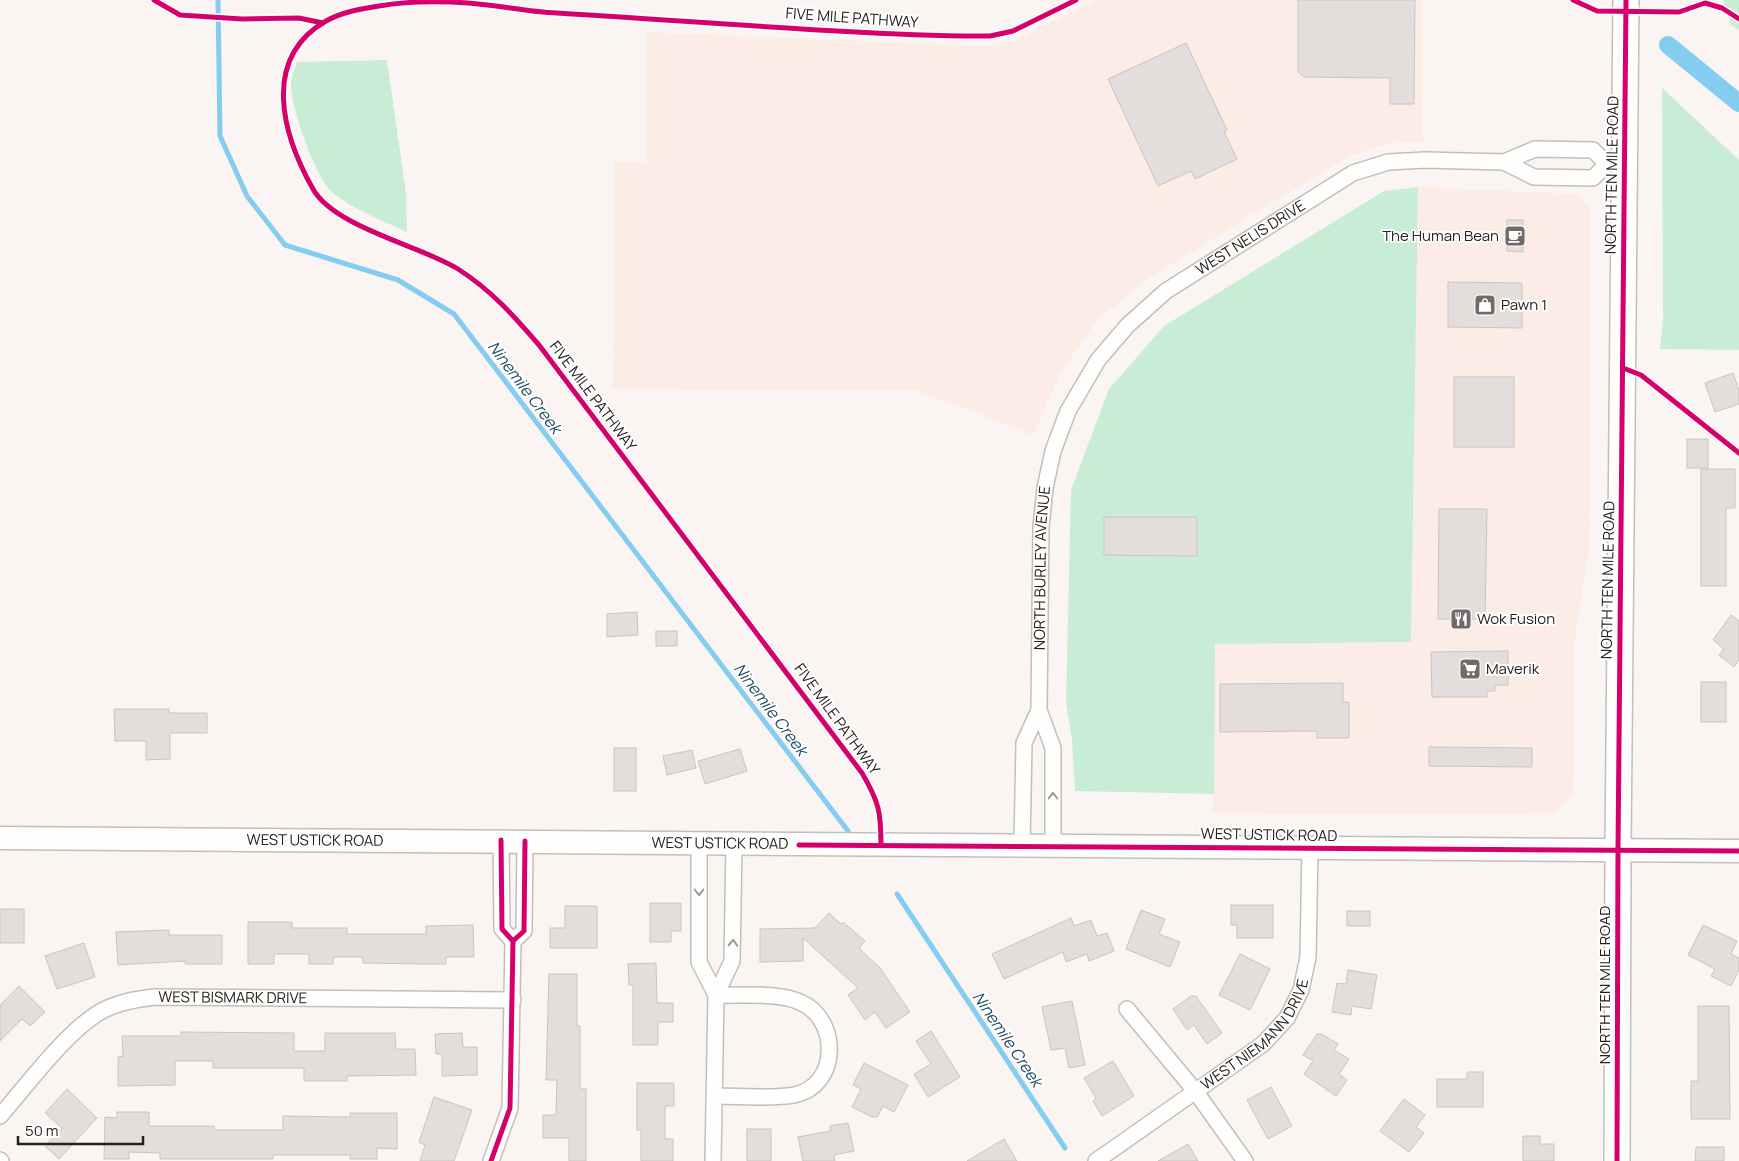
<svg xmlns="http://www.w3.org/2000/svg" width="1739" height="1161" viewBox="0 0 1739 1161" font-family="Manrope,sans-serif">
	<rect width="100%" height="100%" fill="#faf5f3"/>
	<g fill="#fbece5">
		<polygon points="1096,0 1423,0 1423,142 1401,142 1376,147 1348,157 1150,277 1098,319 1061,372 1033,435 915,390 613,389 614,162 647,163 647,32 981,46 1010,43"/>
		<polygon points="1418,187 1579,194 1591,211 1589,550 1574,645 1573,795 1553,815 1213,813 1214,644 1411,642"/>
	</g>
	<g fill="#c9ecd5">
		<polygon points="1723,0 1739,0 1739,30 1731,25"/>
		<path d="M387,60L406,193L407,232C382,220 355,211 333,193C316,179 290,106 291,84C291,76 295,69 297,62Z"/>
		<polygon points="1662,88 1739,160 1739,350 1660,349 1663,320"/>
		<polygon points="1418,187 1411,642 1215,644 1214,794 1075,791 1072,739 1066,703 1071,490 1109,389 1164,326 1384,191"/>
	</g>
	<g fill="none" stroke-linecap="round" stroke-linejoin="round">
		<g stroke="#84ccf0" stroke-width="5">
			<polyline points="218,0 220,136 247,196 285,245 398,280 454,314 848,831"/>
			<polyline points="897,894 1065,1148"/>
		</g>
		<polyline stroke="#84ccf0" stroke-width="18" points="1668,45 1739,103"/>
	</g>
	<g fill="#e3dedc" stroke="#c8c4c2">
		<polygon points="1298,0 1415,0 1414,104 1390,104 1390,78 1304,77 1298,72"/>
		<polygon points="1186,43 1227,130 1224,132 1237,159 1195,179 1191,171 1158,186 1108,79"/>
		<polygon points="1507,220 1523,220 1523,252 1507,251"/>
		<polygon points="1448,282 1522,283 1522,328 1448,327"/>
		<polygon points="1733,373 1739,390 1739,404 1715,412 1705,383"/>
		<rect x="1454" y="377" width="60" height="70"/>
		<rect x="1687" y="439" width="21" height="29"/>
		<polygon points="1701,469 1735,469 1735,508 1726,508 1726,586 1701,586"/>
		<polygon points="1439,509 1487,509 1485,619 1438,619"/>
		<polygon points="1104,517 1197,517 1197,556 1104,555"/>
		<polygon points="637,612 638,635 607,637 607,614"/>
		<polygon points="1731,615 1739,621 1739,660 1734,667 1719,655 1724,649 1713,640"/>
		<rect x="656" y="631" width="21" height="15"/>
		<polygon points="1508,651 1508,685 1495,685 1495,691 1487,691 1487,697 1432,697 1431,652"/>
		<rect x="1701" y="682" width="25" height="40"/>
		<polygon points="1343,683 1343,702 1349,702 1349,738 1317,738 1317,731 1220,732 1220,684"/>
		<polygon points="114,709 169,709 169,713 207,713 207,733 170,733 170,759 146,760 146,741 115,741"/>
		<polygon points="1429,747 1532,748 1532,767 1429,766"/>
		<rect x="614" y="748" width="22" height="43"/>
		<polygon points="740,749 747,771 705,784 698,761"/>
		<polygon points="692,750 696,768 667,775 663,756"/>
		<polygon points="650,903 681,903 681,931 671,931 671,942 650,942"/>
		<polygon points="1231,905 1273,905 1273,938 1237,938 1237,925 1231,925"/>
		<polygon points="565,906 597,906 597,948 550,948 550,928 565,928"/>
		<rect x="0" y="909" width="24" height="34"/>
		<polygon points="1141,910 1165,919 1159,934 1180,942 1170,967 1126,949"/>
		<rect x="1347" y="911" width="23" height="15"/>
		<polygon points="829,913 841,924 843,922 865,941 859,948 880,968 910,1012 886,1028 875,1012 865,1020 848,995 858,988 803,938 803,961 760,962 760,929 815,928"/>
		<polygon points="1071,918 1074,926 1091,920 1097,936 1107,933 1114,951 1089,961 1087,954 1066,962 1063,952 1004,979 992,954"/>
		<polygon points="248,922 292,922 292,928 347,928 347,934 426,934 426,926 473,925 474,957 446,957 446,964 426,964 363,963 363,957 333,957 333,964 309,964 309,954 274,954 274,964 248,964"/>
		<polygon points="1703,925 1737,941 1731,954 1739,958 1739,970 1731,986 1711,976 1715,969 1688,955"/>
		<polygon points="169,930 169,935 222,935 222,964 185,964 185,961 118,965 116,932"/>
		<polygon points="84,943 95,977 57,989 45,956"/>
		<polygon points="1240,954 1270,969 1250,1010 1219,995"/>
		<polygon points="656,963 657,1003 673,1003 673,1022 658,1022 658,1045 633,1045 633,985 629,985 628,964"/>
		<polygon points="1348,970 1377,975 1371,1009 1352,1006 1351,1015 1332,1012 1337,983 1346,984"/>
		<polygon points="549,974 577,974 577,1026 580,1026 580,1089 586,1089 586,1161 569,1161 569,1138 543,1138 543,1115 556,1115 557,1080 546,1080"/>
		<polygon points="19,986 45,1012 30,1026 22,1019 0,1041 0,1005"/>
		<polygon points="1191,996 1196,996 1222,1033 1207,1044 1194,1025 1187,1030 1173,1009"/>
		<polygon points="1072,1001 1085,1065 1069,1068 1065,1048 1051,1050 1042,1007"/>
		<polygon points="1698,1006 1729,1006 1730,1119 1691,1119 1691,1081 1698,1081"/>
		<polygon points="931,1031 960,1077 928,1097 914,1074 931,1064 916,1041"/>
		<polygon points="181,1032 294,1033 294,1051 325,1051 325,1033 395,1033 396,1049 415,1049 416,1075 347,1076 347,1081 304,1081 304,1068 213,1068 213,1061 175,1061 175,1085 118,1086 118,1057 123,1056 122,1036 181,1036"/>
		<polygon points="462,1033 463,1047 477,1047 477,1075 442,1076 442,1054 436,1054 435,1034"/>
		<polygon points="1317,1034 1322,1034 1338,1044 1334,1050 1349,1059 1339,1074 1347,1080 1336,1096 1304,1074 1313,1061 1303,1055"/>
		<polygon points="1113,1061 1134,1096 1102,1116 1093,1101 1096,1098 1084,1078"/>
		<polygon points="864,1063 908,1085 894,1112 883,1106 877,1117 872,1117 852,1107 861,1089 853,1085"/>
		<polygon points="1467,1072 1483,1072 1483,1107 1437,1107 1437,1079 1467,1079"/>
		<polygon points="637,1083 674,1083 674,1106 665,1106 665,1139 673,1139 673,1161 641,1161 641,1130 637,1130"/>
		<polygon points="1271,1087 1292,1126 1268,1139 1247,1100"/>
		<polygon points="67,1089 97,1118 59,1159 45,1146 62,1128 45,1113"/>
		<polygon points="434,1097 472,1110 454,1161 420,1161 425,1145 419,1142"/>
		<polygon points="1404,1099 1425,1115 1416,1127 1424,1133 1409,1152 1380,1131"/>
		<polygon points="117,1112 149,1112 149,1126 214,1126 214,1130 283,1130 283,1116 350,1117 350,1113 397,1113 397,1149 377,1148 377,1159 350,1159 350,1155 273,1155 273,1159 160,1159 160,1153 129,1152 129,1159 104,1159 105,1117 117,1118"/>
		<polygon points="848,1123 854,1151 834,1155 835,1161 803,1161 798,1137 831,1131 830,1126"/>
		<rect x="747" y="1129" width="24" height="32"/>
		<polygon points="1523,1136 1540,1136 1540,1144 1554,1144 1554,1161 1523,1161"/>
		<polygon points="1004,1139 1017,1161 967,1161"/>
		<polygon points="1188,1144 1198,1161 1158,1161"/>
		<polygon points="1696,1147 1724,1147 1724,1161 1695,1161"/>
	</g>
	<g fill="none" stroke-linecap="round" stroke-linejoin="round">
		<g stroke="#c3bebc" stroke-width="18">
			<g id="street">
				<polygon points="1535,149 1593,150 1607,164 1593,178 1534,177 1504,162"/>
				<path id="s1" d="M1039,710L1041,527L1045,488L1053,451L1068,411L1098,360L1127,326L1166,291L1353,173L1388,162L1425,160L1504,162"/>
				<polyline points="501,840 502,929 513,941 524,931 525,841"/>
				<polyline points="699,843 699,962 716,995 732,961 734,844"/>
				<polyline points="1022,845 1024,743 1039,710 1053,748 1053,845"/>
				<polyline points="1127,1009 1196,1092 1245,1161"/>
				<path id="s2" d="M0,1116C27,1085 66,1032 100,1012C117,1002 137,999 155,997L513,1000"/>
				<polyline points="0,1160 1,1161"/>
				<polyline points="491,1161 510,1108 513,941"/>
				<path d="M713,1161C714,1106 715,1050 716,995C740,996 778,992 800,1002C840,1019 840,1086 794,1095C773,1099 736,1096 714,1096"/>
				<path id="s3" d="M1096,1161L1263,1044L1287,1018L1301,990L1308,957L1310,848"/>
			</g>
		</g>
		<g stroke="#c3bebc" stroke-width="25">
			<g id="secondary">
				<path id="s4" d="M0,838L1739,851"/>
			</g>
		</g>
		<g stroke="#c3bebc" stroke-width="28">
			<polyline id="primary" points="1617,1161 1618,849 1626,0"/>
		</g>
		<use href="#street" stroke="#fefefd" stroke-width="15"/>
		<use href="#secondary" stroke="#fefefd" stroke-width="22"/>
		<use href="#primary" stroke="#fefefd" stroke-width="25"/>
		<g stroke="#fff" stroke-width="8">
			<g id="cycleway">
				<polyline points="154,0 180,15 242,19 299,18 323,23"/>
				<polyline points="1573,0 1597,11 1679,12 1705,3 1722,8 1739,19"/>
				<polyline points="1623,368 1641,375 1739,453"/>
				<polyline points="501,840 502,929 513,941 524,931 525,841"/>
				<polyline points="799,845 1739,851"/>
				<path d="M881,845C881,812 879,802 862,773L539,345C514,316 491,290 458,269C421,246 334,227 313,189C283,136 260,59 326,21C342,12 360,9 379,6C408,1 439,1 468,3C498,5 527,12 557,13C692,21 828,33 964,36H990L1013,31L1076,0"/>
				<polyline points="491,1161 510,1108 513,941"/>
				<polyline points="1617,1161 1618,849 1626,0"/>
			</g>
		</g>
		<use href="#cycleway" stroke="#d6006c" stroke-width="5"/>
	</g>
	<defs><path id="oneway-chevron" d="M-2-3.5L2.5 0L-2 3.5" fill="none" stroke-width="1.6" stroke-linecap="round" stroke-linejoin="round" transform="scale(1.25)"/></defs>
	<g stroke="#9d9a99">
		<use href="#oneway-chevron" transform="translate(1053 796) rotate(-90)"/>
		<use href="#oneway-chevron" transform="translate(699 892) rotate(90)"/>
		<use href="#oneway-chevron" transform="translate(733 943) rotate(-89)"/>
	</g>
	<defs>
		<g id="cafe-square" transform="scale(1.125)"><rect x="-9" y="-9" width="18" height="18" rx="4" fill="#706b69" stroke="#fff"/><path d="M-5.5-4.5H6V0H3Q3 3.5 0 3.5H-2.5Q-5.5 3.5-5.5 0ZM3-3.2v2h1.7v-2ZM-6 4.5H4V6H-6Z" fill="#fff"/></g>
		<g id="shop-square" transform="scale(1.125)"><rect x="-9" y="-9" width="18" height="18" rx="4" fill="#706b69" stroke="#fff"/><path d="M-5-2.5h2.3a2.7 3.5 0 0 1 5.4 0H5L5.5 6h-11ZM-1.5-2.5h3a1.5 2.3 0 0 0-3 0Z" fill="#fff"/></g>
		<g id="restaurant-square" transform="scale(1.125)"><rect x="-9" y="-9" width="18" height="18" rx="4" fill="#706b69" stroke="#fff"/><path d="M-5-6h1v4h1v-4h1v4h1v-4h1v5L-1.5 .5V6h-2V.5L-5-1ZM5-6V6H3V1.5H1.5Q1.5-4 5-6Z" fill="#fff"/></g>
		<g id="supermarket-square" transform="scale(1.125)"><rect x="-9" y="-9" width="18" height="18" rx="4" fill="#706b69" stroke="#fff"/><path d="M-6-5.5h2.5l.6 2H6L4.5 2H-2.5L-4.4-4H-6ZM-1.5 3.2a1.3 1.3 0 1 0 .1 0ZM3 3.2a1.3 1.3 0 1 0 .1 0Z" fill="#fff"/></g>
	</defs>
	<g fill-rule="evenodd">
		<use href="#cafe-square" x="1515" y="236"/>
		<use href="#shop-square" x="1485" y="305"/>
		<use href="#restaurant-square" x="1461" y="619"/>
		<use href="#supermarket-square" x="1470" y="669"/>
	</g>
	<g text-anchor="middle" stroke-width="4" stroke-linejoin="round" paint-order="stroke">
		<g font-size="15" fill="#26201e" stroke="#fff">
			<text transform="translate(852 18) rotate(4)" y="5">FIVE MILE PATHWAY</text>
			<text transform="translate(1612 175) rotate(-89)" y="5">NORTH TEN MILE ROAD</text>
			<text dy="5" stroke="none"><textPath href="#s1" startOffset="559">WEST NELIS DRIVE</textPath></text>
			<text transform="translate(593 396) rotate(53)" y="5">FIVE MILE PATHWAY</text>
			<text dy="5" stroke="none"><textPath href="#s1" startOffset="142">NORTH BURLEY AVENUE</textPath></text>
			<text transform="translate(1608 580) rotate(-89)" y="5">NORTH TEN MILE ROAD</text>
			<text transform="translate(837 719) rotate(54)" y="5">FIVE MILE PATHWAY</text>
			<text transform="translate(1269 835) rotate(1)" y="5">WEST USTICK ROAD</text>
			<text dy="5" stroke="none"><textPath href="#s4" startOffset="315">WEST USTICK ROAD</textPath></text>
			<text dy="5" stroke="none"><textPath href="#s4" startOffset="720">WEST USTICK ROAD</textPath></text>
			<text transform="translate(1605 985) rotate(-90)" y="5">NORTH TEN MILE ROAD</text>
			<text dy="5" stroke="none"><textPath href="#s2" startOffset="280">WEST BISMARK DRIVE</textPath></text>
			<text dy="5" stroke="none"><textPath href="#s3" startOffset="206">WEST NIEMANN DRIVE</textPath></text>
		</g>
		<g font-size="15" fill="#26201e" stroke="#fff" text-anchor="start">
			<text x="1499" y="241" text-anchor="end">The Human Bean</text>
			<text x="1501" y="310">Pawn 1</text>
			<text x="1477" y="624">Wok Fusion</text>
			<text x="1486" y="674">Maverik</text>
		</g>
		<g font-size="16" font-style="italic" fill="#204b62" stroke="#fff">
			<text transform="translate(525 387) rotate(53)" y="6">Ninemile Creek</text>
			<text transform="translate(771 709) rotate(53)" y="6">Ninemile Creek</text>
			<text transform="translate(1008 1039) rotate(56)" y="6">Ninemile Creek</text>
		</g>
	</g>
	<path d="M18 1136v8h125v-8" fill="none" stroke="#26201e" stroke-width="2.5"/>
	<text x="25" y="1136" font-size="15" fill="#26201e" stroke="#ffffff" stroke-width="4" paint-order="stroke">50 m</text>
</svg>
